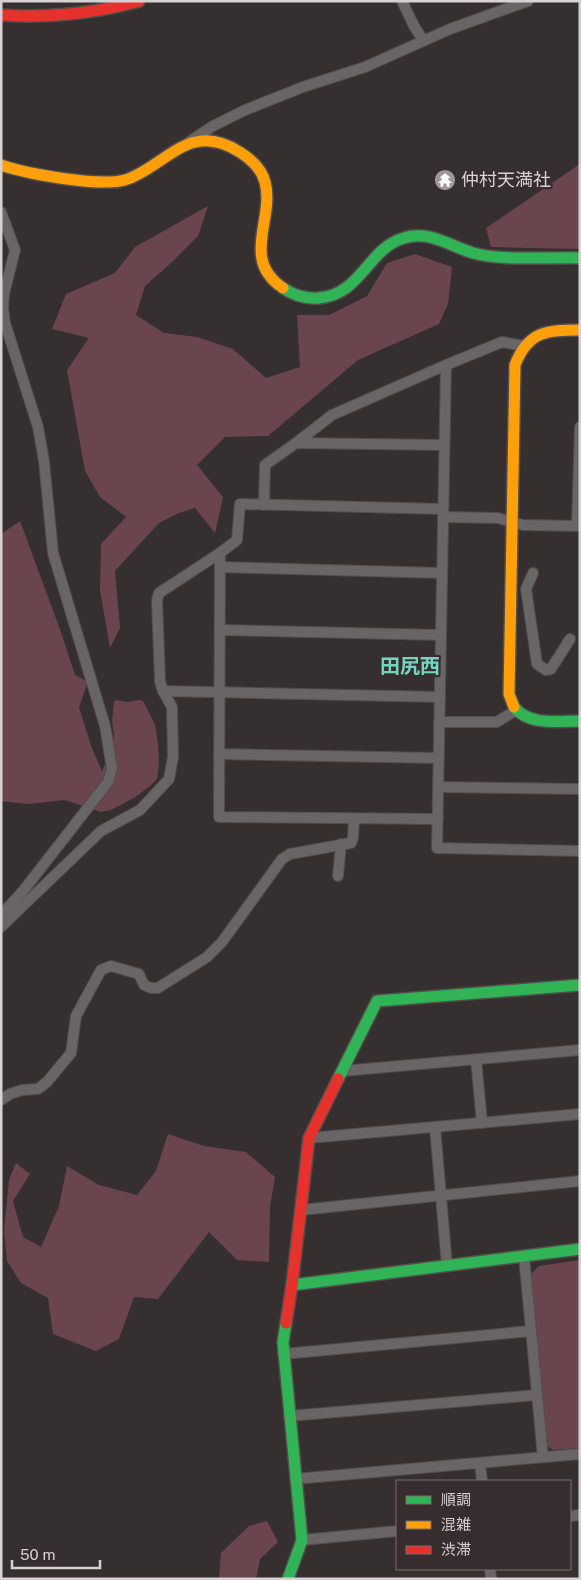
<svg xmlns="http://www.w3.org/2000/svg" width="581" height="1580" viewBox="0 0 581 1580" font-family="'Public Sans','Noto Sans JP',sans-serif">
	<rect width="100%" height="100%" fill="#352f30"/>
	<g fill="#6b454e">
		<polygon points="580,164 580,249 491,247 486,228"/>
		<polygon points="208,206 198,236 172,262 145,286 136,315 164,333 197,337 233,349 266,378 300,367 297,315 329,315 367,296 387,263 415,254 452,267 448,304 439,324 358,360 268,436 225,437 197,465 223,497 215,533 195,508 179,513 159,523 115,571 120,628 110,648 100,590 101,544 126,517 100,497 85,471 67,370 89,338 52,329 66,294 115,273 135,247"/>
		<polygon points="20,521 61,632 75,675 88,682 79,707 91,746 102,771 111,752 114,734 112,722 114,701 117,700 126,702 140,700 143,701 155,724 158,744 159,765 157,779 150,786 134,798 111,810 101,812 65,800 27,804 1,801 1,534"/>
		<polygon points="168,1134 204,1146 246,1152 275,1177 270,1207 269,1262 237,1260 209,1232 158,1299 134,1297 119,1339 96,1351 53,1334 48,1298 21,1283 7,1261 4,1230 9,1180 16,1163 30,1174 13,1201 23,1237 41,1247 59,1206 67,1166 99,1185 137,1195 156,1171"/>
		<polygon points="580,1260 580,1448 553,1450 546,1445 531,1274 539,1266"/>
		<polygon points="267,1521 278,1542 260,1559 256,1579 219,1579 221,1553 249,1526"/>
	</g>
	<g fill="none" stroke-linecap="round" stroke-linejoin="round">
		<g stroke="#514c4d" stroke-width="12">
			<g id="street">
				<polyline points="402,1 414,26 423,40"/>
				<polyline points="189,142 213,126 245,110 303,87 365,67 450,29 528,1"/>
				<polyline points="1,212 15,250 4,294 3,308 5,323 38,427 44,461 53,553 105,726 112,768 108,782 23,891 1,915"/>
				<polyline points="446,365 437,848 580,851"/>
				<polyline points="296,443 332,415 446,365 502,342 524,346"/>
				<polyline points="264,505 265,465 296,443 444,445"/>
				<polyline points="443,517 498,518 523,525 580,526"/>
				<polyline points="577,526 580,427"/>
				<polyline points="220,553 219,817 438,819"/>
				<polyline points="220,567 442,573"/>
				<polyline points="533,573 526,589 537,664 546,670 551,669 570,639"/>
				<polyline points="220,630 441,635"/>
				<polyline points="163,691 440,697"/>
				<polyline points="439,722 497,722 516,710"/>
				<polyline points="219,754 439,758"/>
				<polyline points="438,787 580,789"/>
				<polyline points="338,876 341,844"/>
				<polyline points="1,927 101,831 140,810 169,779 173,757 172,707 163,691 160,681 157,600 159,593 220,553 237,540 240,504 443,509"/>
				<polyline points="476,1059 482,1123"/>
				<polyline points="342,1071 580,1050"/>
				<polyline points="1,1100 10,1094 22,1090 38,1089 47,1082 71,1053 76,1016 101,970 111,966 139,974 144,985 151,988 158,988 207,957 222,942 282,859 290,854 351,843 353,838 354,819"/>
				<polyline points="435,1127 447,1266"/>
				<polyline points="309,1138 580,1114"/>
				<polyline points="301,1210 580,1181"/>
				<polyline points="524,1256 543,1457"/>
				<polyline points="283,1354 531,1331"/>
				<polyline points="289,1416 537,1395"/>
				<polyline points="480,1463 482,1481"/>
				<polyline points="295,1479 580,1454"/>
				<polyline points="570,1516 580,1515"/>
				<polyline points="302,1540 397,1531"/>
				<polyline points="490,1569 491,1579"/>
			</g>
		</g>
		<g stroke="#514c4d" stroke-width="14">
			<g id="fast">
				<path d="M283,288C293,295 306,299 319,298C361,295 368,248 404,238C429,230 450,246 473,253C502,261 549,257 580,258"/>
				<path d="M514,707C529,726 558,721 580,721"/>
				<polyline points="338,1079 377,1001 580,985"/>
				<polyline points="292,1285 580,1249"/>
				<polyline points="286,1323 283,1342 302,1540 288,1579"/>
			</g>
		</g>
		<g stroke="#514c4d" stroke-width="14">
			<g id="slow">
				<path d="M1,165C27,174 99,187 125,180C139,176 152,166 164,158C176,150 188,142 202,141C225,139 259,159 265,182C275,219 240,259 283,288"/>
				<path d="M514,707L509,694L515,365C528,331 547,330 580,330"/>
			</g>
		</g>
		<g stroke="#514c4d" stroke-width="14">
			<g id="jam">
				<path d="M1,15C48,18 93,14 139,1"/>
				<polyline points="286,1323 292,1285 309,1138 338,1079"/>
			</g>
		</g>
		<use href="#street" stroke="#696566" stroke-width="10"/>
		<use href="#fast" stroke="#30b455" stroke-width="11"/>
		<use href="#slow" stroke="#ff9f0a" stroke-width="11"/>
		<use href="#jam" stroke="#e5322d" stroke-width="11"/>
	</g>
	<defs>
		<g id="temple-disc" transform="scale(1.125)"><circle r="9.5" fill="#9f989a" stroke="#372d2f"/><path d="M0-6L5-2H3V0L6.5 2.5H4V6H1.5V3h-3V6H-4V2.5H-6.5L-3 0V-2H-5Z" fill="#fff"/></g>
	</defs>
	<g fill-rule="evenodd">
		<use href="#temple-disc" x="445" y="180"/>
	</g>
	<g text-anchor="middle" stroke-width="4.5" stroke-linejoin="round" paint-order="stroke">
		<g font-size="18" fill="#d8d1d3" stroke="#372d2f" text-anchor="start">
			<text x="461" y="186">仲村天満社</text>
		</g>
		<g font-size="20" font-weight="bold" fill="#71d5c0" stroke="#372d2f">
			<text x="410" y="673">田尻西</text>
		</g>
	</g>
	<rect width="581" height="1580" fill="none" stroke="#d8d1d3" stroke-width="5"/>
	<rect x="396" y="1480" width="175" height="90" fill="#372d2f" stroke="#776f71"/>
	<rect x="406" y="1496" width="25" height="8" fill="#30b455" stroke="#776f71"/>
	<text x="441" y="1505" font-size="15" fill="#d8d1d3">順調</text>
	<rect x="406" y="1521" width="25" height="8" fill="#ff9f0a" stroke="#776f71"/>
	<text x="441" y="1530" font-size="15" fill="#d8d1d3">混雑</text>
	<rect x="406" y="1546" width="25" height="8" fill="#e5322d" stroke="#776f71"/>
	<text x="441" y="1555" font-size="15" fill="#d8d1d3">渋滞</text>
	<path d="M12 1560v8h88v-8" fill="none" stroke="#d8d1d3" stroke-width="2.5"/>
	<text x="20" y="1560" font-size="15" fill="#d8d1d3" stroke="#372d2f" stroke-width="4" paint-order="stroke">50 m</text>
</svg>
